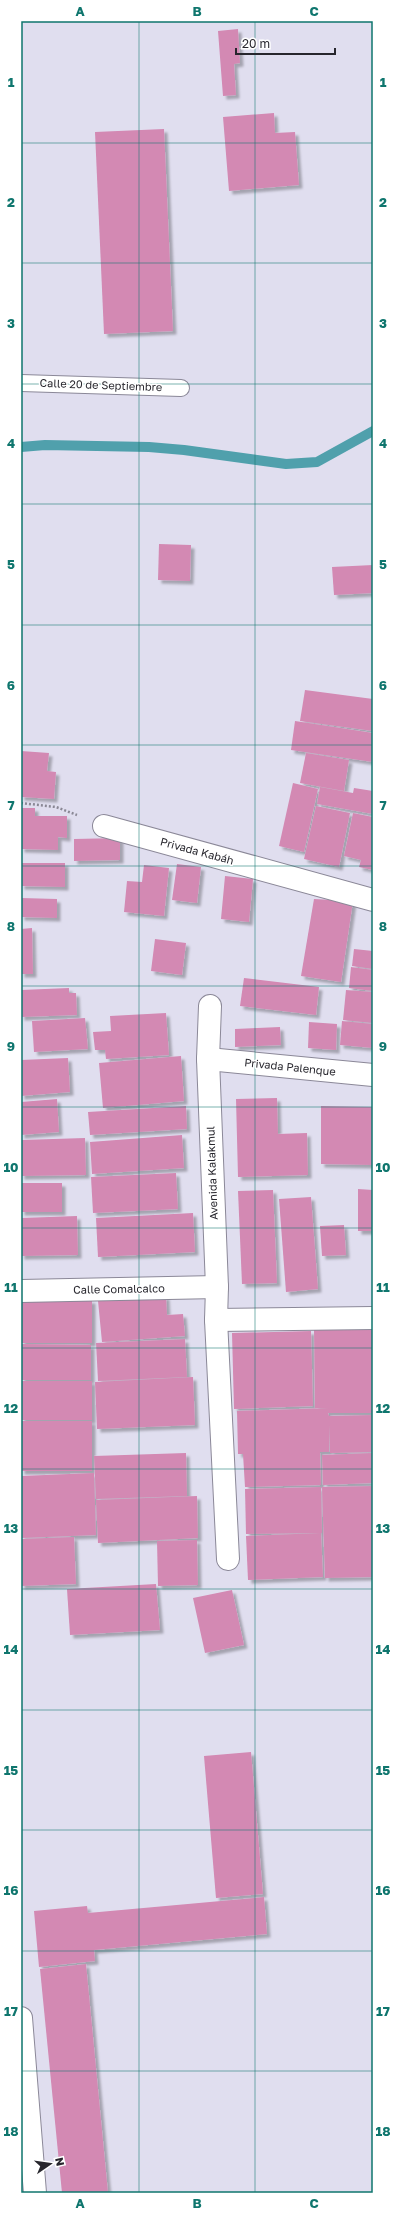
<svg xmlns="http://www.w3.org/2000/svg" width="394" height="2214" viewBox="0 0 394 2214" font-family="'Golos Text',sans-serif">
	<defs>
		<filter id="shadow"><feDropShadow dx="3.5" dy="3.5" stdDeviation="1" flood-color="#0004"/></filter>
	</defs>
	<rect width="100%" height="100%" fill="#e0deef"/>
	<g fill="none" stroke-linecap="round" stroke-linejoin="round">
		<polyline stroke="#50a0ac" stroke-width="10" points="21,447 45,445 149,447 184,450 286,464 317,462 373,431"/>
	</g>
	<g fill="#d389b3" filter="url(#shadow)">
		<polygon points="238,29 240,63 234,64 236,95 223,96 218,31"/>
		<polygon points="274,113 275,133 295,132 299,185 229,191 223,117"/>
		<polygon points="164,129 173,331 104,334 95,132"/>
		<polygon points="159,544 191,545 190,581 158,580"/>
		<polygon points="373,565 373,593 334,595 332,567"/>
		<polygon points="305,690 373,699 373,731 300,721"/>
		<polygon points="295,721 373,733 373,762 291,750"/>
		<polygon points="21,751 49,753 47,771 56,772 54,799 21,797"/>
		<polygon points="306,753 349,760 344,791 300,783"/>
		<polygon points="293,783 318,789 304,852 279,846"/>
		<polygon points="320,787 353,793 354,788 373,791 373,814 317,804"/>
		<polygon points="316,806 350,813 339,867 304,859"/>
		<polygon points="21,808 35,808 35,816 67,816 67,838 58,837 58,850 21,849"/>
		<polygon points="353,813 373,817 373,870 359,867 361,860 344,856"/>
		<polygon points="120,838 120,860 74,861 74,839"/>
		<polygon points="21,863 65,863 65,887 21,886"/>
		<polygon points="177,864 201,867 197,903 172,900"/>
		<polygon points="144,865 169,868 164,916 124,912 127,881 142,882"/>
		<polygon points="225,876 253,879 249,922 221,919"/>
		<polygon points="21,898 57,899 57,918 21,917"/>
		<polygon points="314,899 353,901 341,982 301,976"/>
		<polygon points="32,928 33,974 21,974 21,929"/>
		<polygon points="155,939 186,943 182,975 151,971"/>
		<polygon points="354,949 373,951 373,969 352,966"/>
		<polygon points="351,967 373,970 373,991 349,988"/>
		<polygon points="244,978 319,987 316,1015 240,1006"/>
		<polygon points="69,988 69,993 76,993 77,1015 21,1017 21,990"/>
		<polygon points="346,990 373,992 373,1023 343,1020"/>
		<polygon points="166,1013 169,1055 106,1059 105,1050 95,1050 93,1032 111,1031 110,1016"/>
		<polygon points="85,1018 88,1049 34,1052 32,1021"/>
		<polygon points="342,1021 373,1024 373,1048 340,1045"/>
		<polygon points="309,1022 337,1024 336,1050 308,1048"/>
		<polygon points="280,1027 281,1045 235,1047 235,1029"/>
		<polygon points="181,1056 184,1101 103,1108 99,1063"/>
		<polygon points="68,1058 70,1092 21,1096 21,1060"/>
		<polygon points="277,1098 278,1134 307,1133 308,1175 238,1177 236,1099"/>
		<polygon points="57,1099 59,1132 21,1135 21,1102"/>
		<polygon points="186,1106 187,1129 90,1135 88,1112"/>
		<polygon points="321,1106 373,1107 373,1165 321,1164"/>
		<polygon points="182,1135 184,1168 92,1174 90,1142"/>
		<polygon points="85,1138 86,1175 21,1176 21,1140"/>
		<polygon points="176,1173 178,1209 93,1213 91,1177"/>
		<rect x="21" y="1183" width="41" height="29"/>
		<polygon points="358,1189 373,1190 373,1231 358,1231"/>
		<polygon points="273,1190 277,1283 242,1284 238,1191"/>
		<polygon points="311,1197 318,1289 286,1292 279,1199"/>
		<polygon points="193,1213 195,1252 98,1257 96,1218"/>
		<polygon points="77,1216 78,1255 21,1256 21,1218"/>
		<polygon points="344,1225 346,1255 322,1256 320,1226"/>
		<polygon points="166,1296 167,1315 183,1314 185,1336 102,1342 98,1301"/>
		<rect x="21" y="1300" width="71" height="43"/>
		<polygon points="314,1330 373,1330 373,1413 328,1413 329,1416 373,1415 373,1452 330,1453 329,1425 329,1452 320,1452 321,1485 245,1487 243,1454 238,1454 237,1411 329,1408 315,1408"/>
		<polygon points="311,1331 313,1406 234,1409 232,1333"/>
		<polygon points="185,1339 187,1377 98,1381 96,1343"/>
		<polygon points="21,1344 91,1345 91,1380 21,1380"/>
		<polygon points="193,1377 195,1425 97,1429 95,1382"/>
		<rect x="21" y="1381" width="71" height="39"/>
		<rect x="21" y="1421" width="71" height="50"/>
		<polygon points="186,1453 187,1496 96,1499 94,1456"/>
		<polygon points="373,1453 373,1483 323,1485 322,1455"/>
		<polygon points="94,1473 96,1535 21,1538 21,1476"/>
		<polygon points="373,1486 373,1577 325,1578 322,1487"/>
		<polygon points="321,1487 322,1533 246,1534 245,1489"/>
		<polygon points="197,1496 198,1538 98,1543 96,1500"/>
		<polygon points="321,1533 323,1577 248,1580 246,1536"/>
		<polygon points="74,1537 76,1584 21,1586 21,1539"/>
		<polygon points="197,1540 198,1585 158,1586 157,1541"/>
		<polygon points="156,1584 160,1630 70,1635 67,1589"/>
		<polygon points="232,1590 244,1645 205,1653 193,1598"/>
		<polygon points="251,1752 263,1894 216,1898 204,1756"/>
		<polygon points="264,1897 267,1934 94,1950 95,1961 39,1967 34,1911 87,1906 88,1913"/>
		<polygon points="86,1964 108,2193 62,2193 40,1969"/>
	</g>
	<g fill="none" stroke-linecap="round" stroke-linejoin="round">
		<g stroke="#8b8898" stroke-width="18">
			<polyline id="lane" points="21,383 181,388"/>
		</g>
		<g stroke="#8b8898" stroke-width="24">
			<g id="street">
				<polyline points="104,826 373,900"/>
				<polyline points="210,1006 208,1059 217,1287 216,1320 228,1559"/>
				<polyline points="208,1059 373,1075"/>
				<polyline points="21,1291 217,1287"/>
				<polyline points="216,1320 373,1318"/>
				<polyline points="21,2018 35,2193"/>
			</g>
		</g>
		<polyline stroke="#8a8895" stroke-width="2.5" stroke-dasharray="2 2" stroke-linecap="butt" points="21,803 56,807 77,815"/>
		<use href="#lane" stroke="#fff" stroke-width="16"/>
		<use href="#street" stroke="#fff" stroke-width="22"/>
	</g>
	<path fill="none" stroke="#0f766e" stroke-width="1" stroke-opacity="0.55" d="M139,21V2193M255,21V2193M21,143H373M21,263H373M21,384H373M21,504H373M21,625H373M21,745H373M21,866H373M21,986H373M21,1107H373M21,1228H373M21,1348H373M21,1469H373M21,1589H373M21,1710H373M21,1830H373M21,1951H373M21,2071H373"/>
	<g text-anchor="middle" stroke-width="3" stroke-linejoin="round" paint-order="stroke">
		<g font-size="11" fill="#27262d" stroke="#fff">
			<text transform="translate(101 385) rotate(2)" y="4">Calle 20 de Septiembre</text>
			<text transform="translate(197 851) rotate(15)" y="4">Privada Kabáh</text>
			<text transform="translate(290 1067) rotate(6)" y="4">Privada Palenque</text>
			<text transform="translate(212 1173) rotate(-92)" y="4">Avenida Kalakmul</text>
			<text transform="translate(119 1289) rotate(-1)" y="4">Calle Comalcalco</text>
		</g>
	</g>
	<rect width="394" height="2214" fill="none" stroke="#ffffff" stroke-width="44"/>
	<g transform="translate(50 2164) rotate(77)" stroke="#ffffff" stroke-width="3" paint-order="stroke">
	<path d="M0-3L7 15L0 10L-7 15Z" fill="#27262d"/>
	<text y="-6" font-size="11" font-weight="bold" text-anchor="middle" fill="#27262d">N</text>
	</g>
	<path d="M236 48v6h99v-6" fill="none" stroke="#27262d" stroke-width="2"/>
	<text x="242" y="48" font-size="12" fill="#27262d" stroke="#ffffff" stroke-width="3" paint-order="stroke">20 m</text>
	<rect x="22" y="22" width="350" height="2170" fill="none" stroke="#0f766e" stroke-width="1.5"/>
	<g font-size="13" text-anchor="middle" font-weight="bold" fill="#0f766e">
		<text x="80" y="16">A</text>
		<text x="197" y="16">B</text>
		<text x="314" y="16">C</text>
		<text x="11" y="87">1</text>
		<text x="383" y="87">1</text>
		<text x="11" y="207">2</text>
		<text x="383" y="207">2</text>
		<text x="11" y="328">3</text>
		<text x="383" y="328">3</text>
		<text x="11" y="448">4</text>
		<text x="383" y="448">4</text>
		<text x="11" y="569">5</text>
		<text x="383" y="569">5</text>
		<text x="11" y="690">6</text>
		<text x="383" y="690">6</text>
		<text x="11" y="810">7</text>
		<text x="383" y="810">7</text>
		<text x="11" y="931">8</text>
		<text x="383" y="931">8</text>
		<text x="11" y="1051">9</text>
		<text x="383" y="1051">9</text>
		<text x="11" y="1172">10</text>
		<text x="383" y="1172">10</text>
		<text x="11" y="1292">11</text>
		<text x="383" y="1292">11</text>
		<text x="11" y="1413">12</text>
		<text x="383" y="1413">12</text>
		<text x="11" y="1533">13</text>
		<text x="383" y="1533">13</text>
		<text x="11" y="1654">14</text>
		<text x="383" y="1654">14</text>
		<text x="11" y="1775">15</text>
		<text x="383" y="1775">15</text>
		<text x="11" y="1895">16</text>
		<text x="383" y="1895">16</text>
		<text x="11" y="2016">17</text>
		<text x="383" y="2016">17</text>
		<text x="11" y="2136">18</text>
		<text x="383" y="2136">18</text>
		<text x="80" y="2208">A</text>
		<text x="197" y="2208">B</text>
		<text x="314" y="2208">C</text>
	</g>
</svg>
